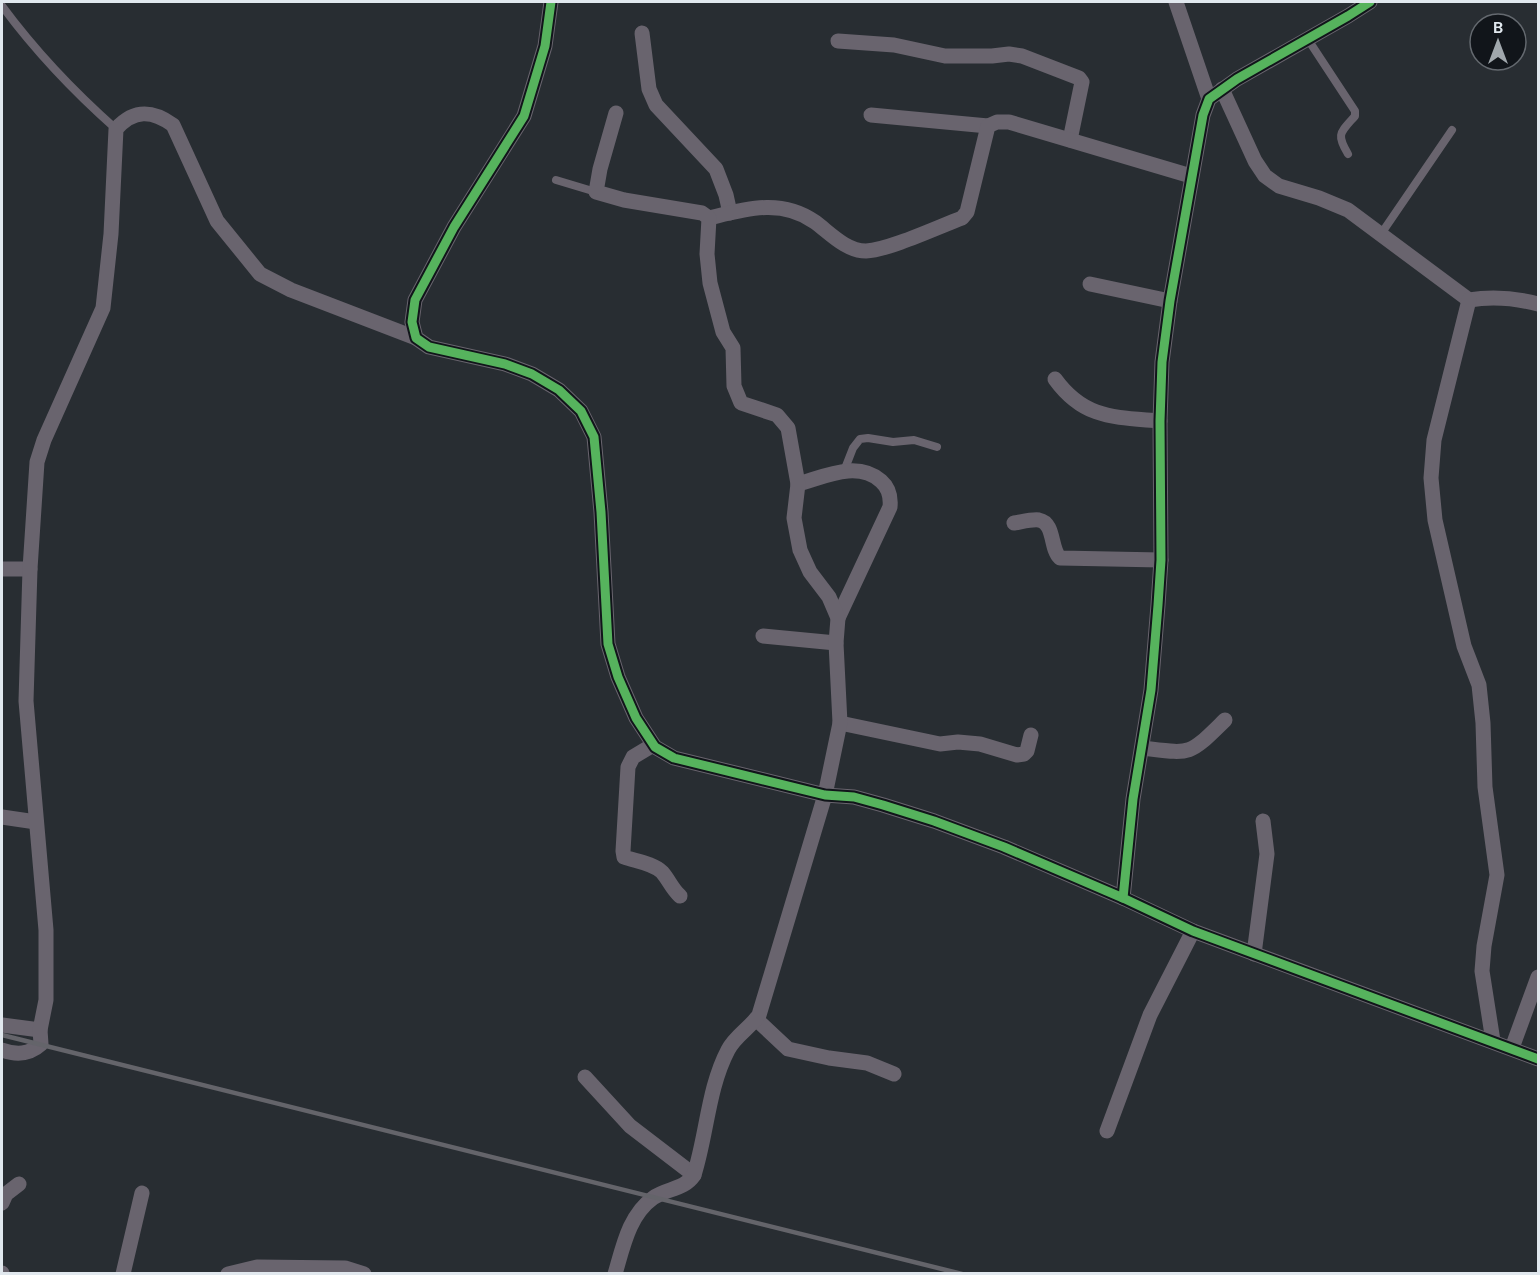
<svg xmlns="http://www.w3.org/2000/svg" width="1540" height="1275" viewBox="0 0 1540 1275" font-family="'DM Sans',sans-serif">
	<rect width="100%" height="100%" fill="#282d32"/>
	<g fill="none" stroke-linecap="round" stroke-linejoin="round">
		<g stroke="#69646e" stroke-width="8">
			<path d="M2,6C36,52 73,91 116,129"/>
			<path d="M1307,38L1355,111V116C1340,133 1336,134 1348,154"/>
			<polyline points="556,180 596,192"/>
			<polyline points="1381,234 1452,130"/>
			<polyline points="844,471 853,448 860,439 868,438 893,442 914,440 937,447"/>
		</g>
		<g stroke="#69646e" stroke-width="15">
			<polyline points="551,2 545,46 524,116 454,227 415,300 412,322 416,338 429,347 505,364 532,374 559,390 581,411 594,437 601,512 608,644 618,677 636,718 655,747 674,758 825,795 854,797 883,805 934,821 1004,847 1123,898"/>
			<polyline points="1176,2 1209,99"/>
			<polyline points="1370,2 1348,16 1237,79 1209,99 1203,115 1170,301 1162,362 1160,421 1161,560 1158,605 1151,690 1133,799 1123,898 1193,931 1538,1059"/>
			<polyline points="642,33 649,89 656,105 716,169 726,195 730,213"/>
			<polyline points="838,41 894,45 945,56 992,56 1009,54 1022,56 1079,78 1082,82 1070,140"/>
			<path d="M1222,89L1255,161L1265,176L1279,186L1319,198L1348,210L1469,300C1493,296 1515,298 1538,304"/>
			<polyline points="871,115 988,126"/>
			<path d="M709,218C746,209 781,198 815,222C830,233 846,251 866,251C889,250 938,227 962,218L967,212L988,126L997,122H1009L1191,176"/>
			<polyline points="1090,284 1170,301"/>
			<polyline points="1469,300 1434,440 1431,478 1435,520 1464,646 1479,685 1483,723 1485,787 1497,875 1484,946 1482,971 1493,1041"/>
			<path d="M1055,379C1084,419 1114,417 1160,421"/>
			<path d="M798,484C824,477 857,460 881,481C889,488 891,497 890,507L838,618"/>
			<path d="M1014,523C1021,522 1032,519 1039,520C1055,523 1050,549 1060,558L1161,560"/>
			<polyline points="2,569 30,569"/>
			<polyline points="763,636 836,643"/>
			<polyline points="840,723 940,744 958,742 980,744 1017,755 1024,754 1027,751 1031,735"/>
			<path d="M653,745L633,757L628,767L623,851L624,857C635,861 653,863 662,872C669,880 672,889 680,896"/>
			<path d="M1142,748C1193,754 1188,756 1225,720"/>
			<polyline points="2,817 36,822"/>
			<polyline points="1254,954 1267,854 1263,821"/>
			<polyline points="756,1019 788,1049 829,1058 867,1063 894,1074"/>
			<polyline points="2,1025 40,1030"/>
			<polyline points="1512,1048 1538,977"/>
			<path d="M2,1050C16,1055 29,1055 41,1044L40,1030L46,1000V930L26,701L30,569L37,462L44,440L103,308L111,234L116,129C134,109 152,110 173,125L217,221L260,274L291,290L416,338"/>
			<polyline points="585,1077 630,1126 694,1175"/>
			<polyline points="1107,1131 1150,1015 1193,931"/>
			<polyline points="2,1203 6,1194 19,1184"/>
			<polyline points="2,1273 2,1274"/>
			<polyline points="123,1274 142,1193"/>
			<polyline points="228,1274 257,1267 345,1268 364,1274"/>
			<path d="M615,1274C623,1247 629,1215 653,1198C667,1188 684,1190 694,1175C707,1134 708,1088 728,1050C735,1036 750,1028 759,1015L825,795L840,723L836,643L838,618L829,597L810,572L800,550L794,518L798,484L788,428L777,415L741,403L734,386L733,348L723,332L710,283L707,254L709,218L702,213L624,200L596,192L600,169L616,113"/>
		</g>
		<polyline stroke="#64646a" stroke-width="4.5" points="2,1035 962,1274"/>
		<g stroke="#11151a" stroke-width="13">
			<g id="cycleway">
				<polyline points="551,2 545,46 524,116 454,227 415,300 412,322 416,338 429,347 505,364 532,374 559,390 581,411 594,437 601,512 608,644 618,677 636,718 655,747 674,758 825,795 854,797 883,805 934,821 1004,847 1123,898"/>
				<polyline points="1370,2 1348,16 1237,79 1209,99 1203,115 1170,301 1162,362 1160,421 1161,560 1158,605 1151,690 1133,799 1123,898 1193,931 1538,1059"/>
			</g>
		</g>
		<use href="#cycleway" stroke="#56b35d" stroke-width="9"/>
	</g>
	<rect width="1540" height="1275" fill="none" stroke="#e1e8ee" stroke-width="6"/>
	<g transform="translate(1498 42)"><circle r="28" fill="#11151a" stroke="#64696f" stroke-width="1.5"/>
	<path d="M0-4.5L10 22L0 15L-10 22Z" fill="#a0a7ac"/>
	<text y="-9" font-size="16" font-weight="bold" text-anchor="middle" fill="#e1e8ee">B</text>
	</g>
</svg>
